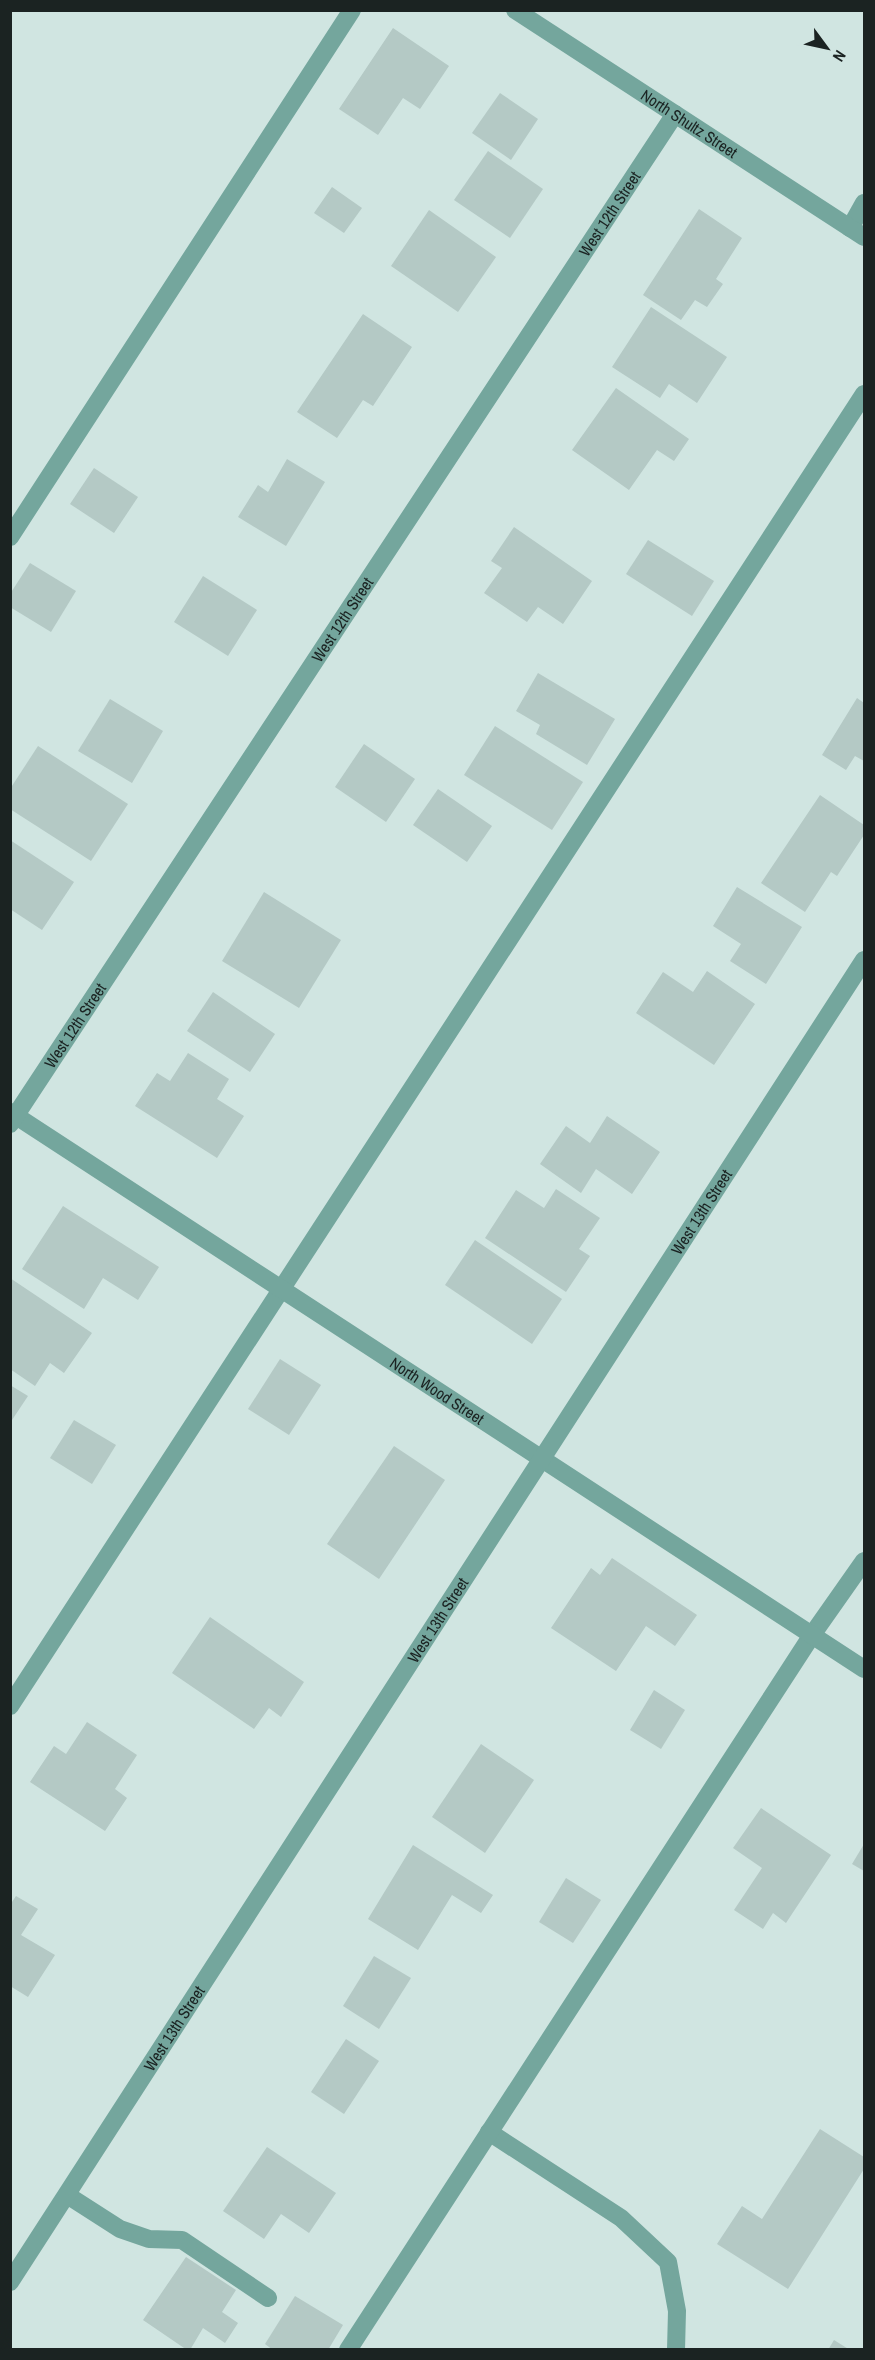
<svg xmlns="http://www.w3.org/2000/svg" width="875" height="2360" viewBox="0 0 875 2360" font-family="'Archivo Narrow',sans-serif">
	<rect width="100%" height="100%" fill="#d0e5e1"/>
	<g fill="#b4c9c5">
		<polygon points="393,28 449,66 420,109 403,98 378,135 339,109"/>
		<polygon points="500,93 538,119 511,160 472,133"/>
		<polygon points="488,151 543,189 510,238 454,200"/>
		<polygon points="332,187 362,208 344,233 314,213"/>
		<polygon points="699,209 742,238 716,279 723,284 707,307 695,300 681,320 643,295"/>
		<polygon points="429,210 496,257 458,312 391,266"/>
		<polygon points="651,307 727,357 697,403 669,384 660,398 612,367"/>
		<polygon points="363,314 412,347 373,406 363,400 337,438 297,412"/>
		<polygon points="616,388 689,439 674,461 657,450 629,490 572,450"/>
		<polygon points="287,459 325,482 286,546 238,517 258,485 268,492"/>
		<polygon points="94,468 138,497 114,533 70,504"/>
		<polygon points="514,527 592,581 563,624 538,607 527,622 484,593 502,568 491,561"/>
		<polygon points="648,540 714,581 692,616 626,574"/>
		<polygon points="30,563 76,591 51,632 10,607 10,594"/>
		<polygon points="203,576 257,610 228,656 174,622"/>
		<polygon points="538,673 615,719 587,765 536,734 540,725 516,711"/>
		<polygon points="857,698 864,703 864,761 855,756 846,770 822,755"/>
		<polygon points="110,699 163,731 132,783 78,751"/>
		<polygon points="495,726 583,782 552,830 464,775"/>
		<polygon points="364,744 415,779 386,822 335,787"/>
		<polygon points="38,746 128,804 91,861 10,809 10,789"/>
		<polygon points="438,789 492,826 467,862 413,825"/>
		<polygon points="820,795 864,825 864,835 837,876 831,872 805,912 761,883"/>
		<polygon points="10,840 74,882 42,930 10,909"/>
		<polygon points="737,887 802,927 766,984 730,961 741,944 713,926"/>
		<polygon points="264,892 341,940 299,1008 222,961"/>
		<polygon points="707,971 755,1004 714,1065 636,1013 663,972 693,992"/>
		<polygon points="213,992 275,1034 250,1072 187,1031"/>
		<polygon points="188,1053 229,1079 217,1099 244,1116 217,1158 135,1106 157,1073 170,1081"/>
		<polygon points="607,1116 660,1152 632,1194 596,1169 581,1193 540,1164 566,1126 590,1143"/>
		<polygon points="556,1189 600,1218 579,1249 590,1256 566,1292 485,1238 516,1190 544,1208"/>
		<polygon points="63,1206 159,1267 138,1300 103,1278 84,1309 22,1269"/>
		<polygon points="475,1240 562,1299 532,1344 445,1285"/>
		<polygon points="10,1278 92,1333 64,1373 50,1363 35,1386 10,1369"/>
		<polygon points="280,1359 321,1385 289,1435 248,1409"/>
		<polygon points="10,1385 28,1396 10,1423"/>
		<polygon points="74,1420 116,1445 92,1484 50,1458"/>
		<polygon points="394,1446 445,1480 379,1579 327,1544"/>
		<polygon points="612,1558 697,1615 675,1646 646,1626 616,1671 551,1628 591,1568 600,1575"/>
		<polygon points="210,1617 304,1682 281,1717 269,1708 254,1729 172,1673"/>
		<polygon points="654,1690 685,1710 661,1749 630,1730"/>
		<polygon points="87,1722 137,1755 115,1789 127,1798 105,1831 30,1782 54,1746 66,1754"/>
		<polygon points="481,1744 534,1780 485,1853 432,1817"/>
		<polygon points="761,1808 831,1855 786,1923 773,1913 763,1929 734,1910 762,1868 733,1848"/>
		<polygon points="864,1844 864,1871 852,1864"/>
		<polygon points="413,1845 493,1895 481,1913 452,1895 418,1950 368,1919"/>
		<polygon points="566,1878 601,1900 573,1943 539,1922"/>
		<polygon points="16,1896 38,1909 21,1935 55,1955 28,1997 10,1986 10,1905"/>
		<polygon points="374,1956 411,1978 379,2029 343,2006"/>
		<polygon points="346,2039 379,2061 344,2114 311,2092"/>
		<polygon points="820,2129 864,2157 864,2169 788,2289 717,2244 742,2206 762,2219"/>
		<polygon points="267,2147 336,2193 309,2233 281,2214 264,2239 223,2211"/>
		<polygon points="186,2257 236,2290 222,2312 238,2323 225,2343 203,2328 190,2350 187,2350 143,2320"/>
		<polygon points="295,2296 343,2325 328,2350 273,2350 265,2344"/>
		<polygon points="834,2340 850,2350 828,2350"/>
	</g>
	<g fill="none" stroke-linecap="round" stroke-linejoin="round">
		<g stroke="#74a69d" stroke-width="18">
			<polyline points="850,228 864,203"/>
			<polyline points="10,537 352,10"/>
			<polyline points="10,1706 864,394"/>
			<polyline points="489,2132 621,2218 668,2262 677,2311 676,2350"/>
			<polyline points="67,2195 120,2229 149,2239 182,2240 268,2298"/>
			<polyline points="348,2350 812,1635 864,1561"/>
		</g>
		<g stroke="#74a69d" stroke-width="18">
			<path id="s1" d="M515,10L864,237"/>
			<path id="s2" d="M10,1112L864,1669"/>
			<path id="s3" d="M10,1124L675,114"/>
			<path id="s4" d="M10,2282L864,960"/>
		</g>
	</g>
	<g text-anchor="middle" stroke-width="4.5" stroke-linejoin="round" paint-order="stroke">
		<g font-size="16" fill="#1b2322" stroke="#d0e5e1">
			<text dy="6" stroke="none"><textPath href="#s1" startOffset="208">North Shultz Street</textPath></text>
			<text dy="6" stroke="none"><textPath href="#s3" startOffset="1090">West 12th Street</textPath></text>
			<text dy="6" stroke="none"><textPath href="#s3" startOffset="604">West 12th Street</textPath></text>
			<text dy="6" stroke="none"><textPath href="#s3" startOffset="118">West 12th Street</textPath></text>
			<text dy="6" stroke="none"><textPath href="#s4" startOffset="1274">West 13th Street</textPath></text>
			<text dy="6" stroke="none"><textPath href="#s2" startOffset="510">North Wood Street</textPath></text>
			<text dy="6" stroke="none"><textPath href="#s4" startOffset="788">West 13th Street</textPath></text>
			<text dy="6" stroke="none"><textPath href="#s4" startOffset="302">West 13th Street</textPath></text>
		</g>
	</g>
	<rect width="875" height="2360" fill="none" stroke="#1b2322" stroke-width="24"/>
	<g transform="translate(827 48) rotate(123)" stroke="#d0e5e1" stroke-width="4.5" paint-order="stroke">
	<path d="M0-4.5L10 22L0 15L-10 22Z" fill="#1b2322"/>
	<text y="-9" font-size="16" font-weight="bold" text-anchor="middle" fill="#1b2322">N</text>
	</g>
</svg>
